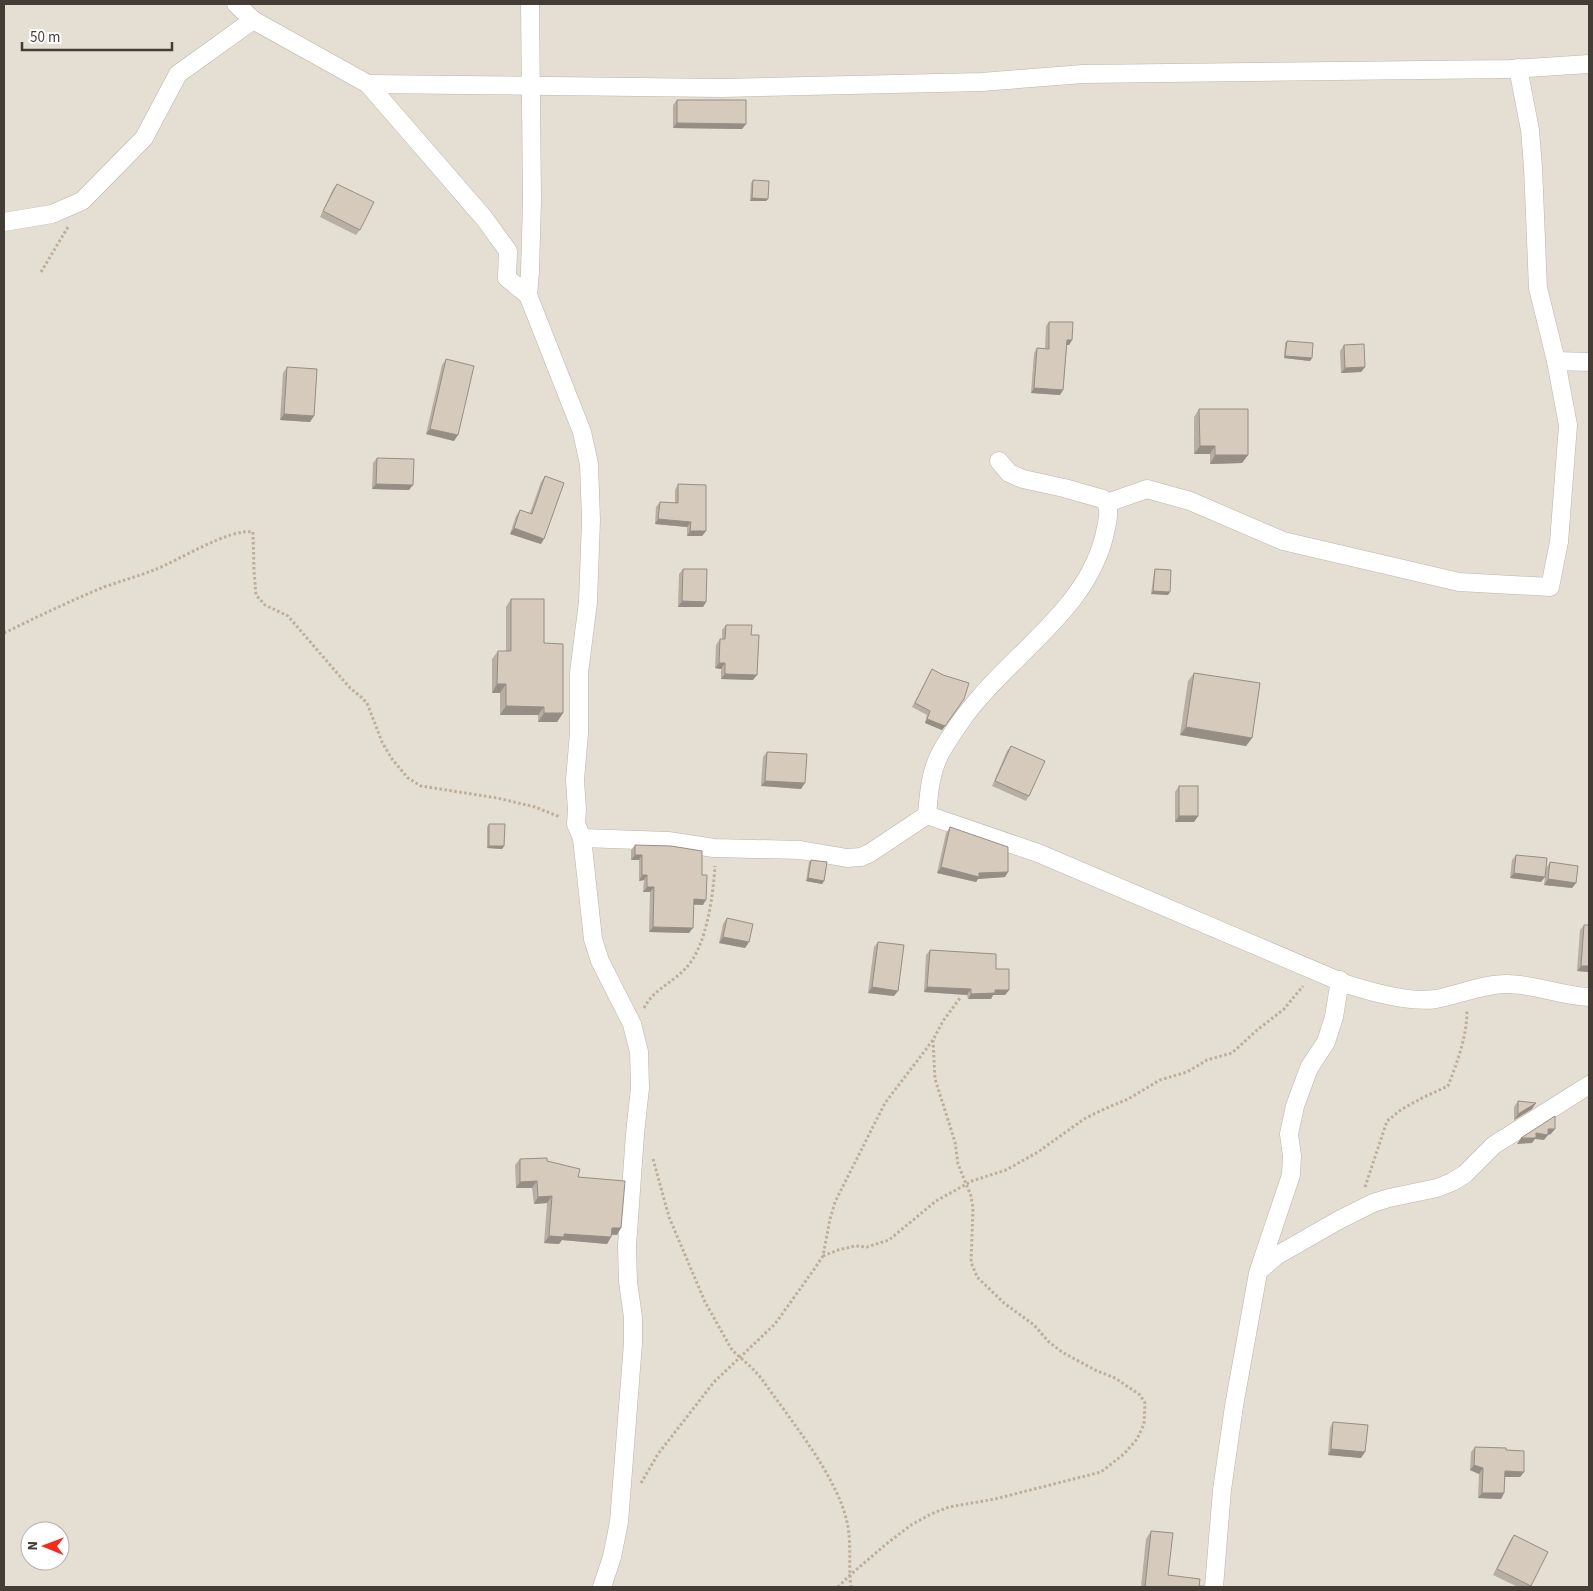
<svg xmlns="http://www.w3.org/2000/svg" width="1593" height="1591" viewBox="0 0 1593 1591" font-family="'Source Sans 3',sans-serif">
	<rect width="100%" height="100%" fill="#f2ede5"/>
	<path fill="#e5ded3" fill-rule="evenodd" d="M4,4H1589V1587H4ZM30,1531H60V1561H30Z"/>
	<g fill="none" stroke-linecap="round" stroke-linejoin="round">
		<g stroke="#bdb4a8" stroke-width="19">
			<g id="street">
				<polyline points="236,4 253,20 368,84 484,218 508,251 507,278 528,295"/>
				<polyline points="530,4 532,200 530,272 528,295 582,432 589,464 591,520 588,602 579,673 579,733 575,780 577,810 576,824 582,838 593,939 600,961 632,1024 639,1052 640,1088 635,1134 627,1246 628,1282 633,1317 633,1343 619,1522 612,1557 602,1587"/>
				<polyline points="368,84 722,88 982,82 1083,74 1511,69 1589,64"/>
				<polyline points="4,222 52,214 82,201 144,138 178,74 253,20"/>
				<polyline points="1556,361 1589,362"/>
				<polyline points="1107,503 1147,489 1190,501 1283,541 1459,582 1550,587 1559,542 1568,425 1556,361 1538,288 1533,167 1530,130 1518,68"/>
				<path d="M927,815C929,793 930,772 941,752C950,736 968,710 981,696C1026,644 1093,600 1106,528C1108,518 1111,507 1103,499L1064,488L1023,479L1009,473L999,461"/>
				<path d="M582,838L668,841L714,848L800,850L847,858L861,857L870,853L927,815L1038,853L1346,984C1371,992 1409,1003 1436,999C1459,995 1482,984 1507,984C1535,984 1561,996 1589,997"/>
				<polyline points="1259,1271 1276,1256 1339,1220 1373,1203 1389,1198 1437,1188 1452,1182 1465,1174 1494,1145 1589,1085"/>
				<polyline points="1214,1587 1222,1490 1234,1406 1258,1273 1291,1175 1292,1156 1289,1134 1295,1106 1309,1068 1326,1042 1334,1017 1340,980"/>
			</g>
		</g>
		<g stroke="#beae99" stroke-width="3" stroke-dasharray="2.5 2.5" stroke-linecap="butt">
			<polyline points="41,272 68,227"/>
			<path d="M4,633C37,617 70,601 104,587C121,581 138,576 154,570C178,561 229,528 253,532L254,571L256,595L265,605L288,616L350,688L360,696L367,703L382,742L392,759L408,778L421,786L497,798L535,807L560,817"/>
			<path d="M644,1008C653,990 672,983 685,969C707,947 713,895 715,866"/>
			<path d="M653,1159L669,1217L705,1302L732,1350L752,1368L761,1378C789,1418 837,1476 847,1522C852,1544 848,1566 851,1587"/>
			<path d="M1365,1187L1387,1121L1402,1109L1424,1097L1448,1086C1457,1063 1467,1036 1467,1011"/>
			<polyline points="823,1256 838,1250 855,1246 867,1247 889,1240 936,1201 972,1181 1006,1170 1038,1152 1084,1119 1102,1110 1128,1099 1160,1080 1187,1072 1207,1060 1232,1053 1256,1031 1284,1009 1303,986"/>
			<polyline points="641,1483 658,1454 714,1382 775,1324 815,1268 823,1256 830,1219 835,1202 885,1103 933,1040 943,1021 960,998"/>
			<polyline points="838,1587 849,1576 885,1545 911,1525 931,1514 949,1507 995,1499 1101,1472 1124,1454 1137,1439 1144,1424 1145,1403 1140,1395 1115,1378 1095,1370 1062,1352 1049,1342 1034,1325 1004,1303 977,1277 971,1262 973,1208 971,1196 958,1164 955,1142 935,1079 933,1040"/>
		</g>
		<use href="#street" stroke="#fff" stroke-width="18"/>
	</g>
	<g fill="#b8aea3">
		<polygon points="677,100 746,124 742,129 673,128 673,105"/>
		<polygon points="753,180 768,199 766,201 750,201 751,183"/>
		<polygon points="337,184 360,230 356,235 320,217 333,189"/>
		<polygon points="1049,322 1072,340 1069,345 1067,345 1063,390 1060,395 1031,393 1034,353 1037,348 1045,349 1046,326"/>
		<polygon points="1287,341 1312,358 1310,361 1284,358 1285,343"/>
		<polygon points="1344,345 1365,367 1361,372 1341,373 1340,351"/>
		<polygon points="446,359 454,441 426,434 442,365"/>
		<polygon points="287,367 310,422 280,420 283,373"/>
		<polygon points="1199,409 1248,455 1242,463 1210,464 1210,454 1194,454 1194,417"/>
		<polygon points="377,458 409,490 372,489 373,463"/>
		<polygon points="545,476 541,544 510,534 516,516 520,510 530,513 541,482"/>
		<polygon points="678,484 706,531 702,536 687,536 687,527 655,524 656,507 660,502 675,503 675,490"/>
		<polygon points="683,569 706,602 703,607 678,607 679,574"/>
		<polygon points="1155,569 1168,595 1151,594 1154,572"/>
		<polygon points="511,599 544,643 563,713 557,722 538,722 538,715 500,715 500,693 492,693 492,659 498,651 506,651 506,607"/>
		<polygon points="726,625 751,635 753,680 721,679 721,669 715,668 716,645 720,639 722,639 722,630"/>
		<polygon points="932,669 964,699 942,730 925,723 927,715 912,707"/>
		<polygon points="1194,673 1252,738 1246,746 1180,735 1188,681"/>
		<polygon points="1011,746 1029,796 1026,801 992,786 1007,751"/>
		<polygon points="767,752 801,789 761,786 763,757"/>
		<polygon points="1179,786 1198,816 1194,822 1175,822 1175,792"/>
		<polygon points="489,824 504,846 502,849 487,848 487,827"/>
		<polygon points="950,827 1008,872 1005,877 978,879 976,882 937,873 946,833"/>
		<polygon points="635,845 702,875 703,905 694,905 689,933 649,932 650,892 643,892 644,880 639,881 639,860 631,860 631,850"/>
		<polygon points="1516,855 1541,882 1510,878 1512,860"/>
		<polygon points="811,860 824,881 822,884 806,881 809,862"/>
		<polygon points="1550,862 1576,883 1572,888 1544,885 1546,868"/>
		<polygon points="727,918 749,942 745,948 719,943 723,924"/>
		<polygon points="1584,925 1589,925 1589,972 1577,971 1580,930"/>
		<polygon points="878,942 894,996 868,993 874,947"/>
		<polygon points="930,950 996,969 1009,990 1005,995 993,995 991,999 968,999 967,995 924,992 926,955"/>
		<polygon points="1518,1101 1532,1109 1514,1120 1514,1107"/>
		<polygon points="520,1159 547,1161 578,1177 617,1235 612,1235 607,1244 562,1240 559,1244 544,1243 547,1203 534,1204 532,1188 516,1188 515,1165"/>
		<polygon points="1333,1422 1361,1458 1328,1455 1330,1428"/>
		<polygon points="1475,1447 1506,1450 1524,1472 1520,1477 1505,1477 1504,1493 1501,1499 1478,1498 1479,1474 1470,1470 1471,1452"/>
		<polygon points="1151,1531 1168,1575 1199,1586 1213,1587 1141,1587 1146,1539"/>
		<polygon points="1514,1535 1548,1552 1530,1587 1518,1587 1493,1575 1510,1541"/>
	</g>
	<g fill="#968d84">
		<polygon points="677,123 746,124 742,129 673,128"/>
		<polygon points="752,198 768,199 766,201 750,201"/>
		<polygon points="1067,340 1072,340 1069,345 1064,345"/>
		<polygon points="1285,356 1312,358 1310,361 1284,358"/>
		<polygon points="1365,367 1361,372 1341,373 1345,368"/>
		<polygon points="1034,388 1063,390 1060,395 1031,393"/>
		<polygon points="284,414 314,416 310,422 280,420"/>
		<polygon points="430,429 458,435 454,441 426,434"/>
		<polygon points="1200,446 1215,446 1210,454 1194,454"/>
		<polygon points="1215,455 1248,455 1242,463 1210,464"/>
		<polygon points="376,484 413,485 409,490 372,489"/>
		<polygon points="658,519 691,522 687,527 655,524"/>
		<polygon points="514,528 544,539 541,544 510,534"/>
		<polygon points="690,531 706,531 702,536 687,536"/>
		<polygon points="1153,591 1170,592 1168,595 1151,594"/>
		<polygon points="682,601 706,602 703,607 678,607"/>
		<polygon points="719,663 725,663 721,669 715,668"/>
		<polygon points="725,674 757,675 753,680 721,679"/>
		<polygon points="497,684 506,684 500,693 492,693"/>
		<polygon points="506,706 544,707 538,715 500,715"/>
		<polygon points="544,713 563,713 557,722 538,722"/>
		<polygon points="927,719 945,726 942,730 925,723"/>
		<polygon points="1186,727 1252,738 1246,746 1180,735"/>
		<polygon points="765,781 805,783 801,789 761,786"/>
		<polygon points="1179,816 1198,816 1194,822 1175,822"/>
		<polygon points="489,846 504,846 502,849 487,848"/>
		<polygon points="635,855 642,855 639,860 631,860"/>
		<polygon points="941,867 979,873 1008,872 1005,877 978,879 976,882 937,873"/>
		<polygon points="1514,873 1545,877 1541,882 1510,878"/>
		<polygon points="642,875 647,875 644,880 639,881"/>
		<polygon points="808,878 824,881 822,884 806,881"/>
		<polygon points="1548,879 1576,883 1572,888 1544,885"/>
		<polygon points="647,887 654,887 650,892 643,892"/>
		<polygon points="694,899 706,900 703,905 690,904"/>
		<polygon points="653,927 693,928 689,933 649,932"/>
		<polygon points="723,937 749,942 745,948 719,943"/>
		<polygon points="1581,966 1589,966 1589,972 1577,971"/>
		<polygon points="872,987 898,991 894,996 868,993"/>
		<polygon points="927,987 971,989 967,995 924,992"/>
		<polygon points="995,990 1009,990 1005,995 993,995 991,999 968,999 971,994"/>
		<polygon points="1536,1103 1532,1109 1514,1120 1518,1114"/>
		<polygon points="1548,1129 1555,1129 1551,1134 1548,1135 1544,1140 1535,1139 1532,1143 1517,1144 1521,1138"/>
		<polygon points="537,1181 532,1188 516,1188 520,1182"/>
		<polygon points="552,1196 547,1203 534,1204 538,1197"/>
		<polygon points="612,1228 621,1228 617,1235 608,1234"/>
		<polygon points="564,1234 611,1237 607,1244 562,1240 559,1244 544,1243 549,1236"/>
		<polygon points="1331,1449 1365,1452 1361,1458 1328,1455"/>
		<polygon points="1474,1465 1483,1468 1479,1474 1470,1470"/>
		<polygon points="1505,1471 1524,1472 1520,1477 1501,1477"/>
		<polygon points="1482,1493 1504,1493 1501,1499 1478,1498"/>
	</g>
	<g fill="#d6cabd" stroke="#968d84">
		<polygon points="677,100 746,100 746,124 677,123"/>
		<polygon points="753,180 769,181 768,199 752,198"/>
		<polygon points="337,184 374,202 360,230 323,211"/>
		<polygon points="1049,322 1073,322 1072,340 1067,340 1063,390 1034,388 1037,348 1049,349"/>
		<polygon points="1287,341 1313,343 1312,358 1285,356"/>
		<polygon points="1364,344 1365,367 1345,368 1344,345"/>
		<polygon points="446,359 474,366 458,435 430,429"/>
		<polygon points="287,367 317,369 314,416 284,414"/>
		<polygon points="1199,409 1248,409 1248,455 1215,455 1215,446 1200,446"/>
		<polygon points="377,458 414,459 413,485 376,484"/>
		<polygon points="545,476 564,483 544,539 514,528 520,510 532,514"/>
		<polygon points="678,484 706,485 706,531 690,531 691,522 658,519 660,502 678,503"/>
		<polygon points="683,569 707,569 706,602 682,601"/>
		<polygon points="1155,569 1171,570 1170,592 1153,591"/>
		<polygon points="511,599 544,599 544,643 563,644 563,713 544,713 544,707 506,706 506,684 497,684 498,651 511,651"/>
		<polygon points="726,625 752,625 751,635 759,635 757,675 725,674 725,663 719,663 720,639 725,639"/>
		<polygon points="932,669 943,675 969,683 964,699 945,726 927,719 930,711 915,703"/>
		<polygon points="1194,673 1260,683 1252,738 1186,727"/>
		<polygon points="1011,746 1045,761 1029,796 995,781"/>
		<polygon points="767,752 807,754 805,783 765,781"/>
		<rect x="1179" y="786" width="19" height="30"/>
		<polygon points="489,824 505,824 504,846 489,846"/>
		<polygon points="950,827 1008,847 1008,872 979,873 979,877 941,867"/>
		<polygon points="635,845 671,846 702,851 702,875 707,875 706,900 694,899 693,928 653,927 654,887 647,887 647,875 642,875 642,855 635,855"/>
		<polygon points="1516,855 1547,858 1545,877 1514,873"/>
		<polygon points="811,860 827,862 824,881 808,878"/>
		<polygon points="1550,862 1578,866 1576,883 1548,879"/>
		<polygon points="727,918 753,924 749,942 723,937"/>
		<polygon points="1584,925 1589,925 1589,966 1581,966"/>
		<polygon points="878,942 904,945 898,991 872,987"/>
		<polygon points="930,950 996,954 996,969 1009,969 1009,990 995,990 995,993 971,994 971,989 927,987"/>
		<polygon points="1518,1101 1536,1103 1518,1114"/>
		<polygon points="1555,1116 1555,1129 1548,1129 1548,1135 1536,1133 1536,1138 1521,1138"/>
		<polygon points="547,1158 547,1161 580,1169 578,1177 625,1181 621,1228 612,1228 611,1237 564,1234 564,1237 549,1236 552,1196 538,1197 537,1181 520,1182 520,1159"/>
		<polygon points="1333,1422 1368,1425 1365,1452 1331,1449"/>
		<polygon points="1475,1447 1506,1448 1506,1450 1524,1451 1524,1472 1505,1471 1504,1493 1482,1493 1483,1468 1474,1465"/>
		<polygon points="1151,1531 1173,1533 1168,1575 1200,1579 1199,1586 1213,1587 1145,1587"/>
		<polygon points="1514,1535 1548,1552 1531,1586 1497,1569"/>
	</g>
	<rect width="1593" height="1591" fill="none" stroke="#443d35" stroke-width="10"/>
	<g transform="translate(45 1546) rotate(271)"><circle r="24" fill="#ffffff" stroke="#b4b1ae"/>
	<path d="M0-4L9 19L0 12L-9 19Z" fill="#f22c1b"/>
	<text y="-8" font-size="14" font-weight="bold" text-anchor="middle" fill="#443d35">N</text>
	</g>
	<path d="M22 42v8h150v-8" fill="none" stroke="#443d35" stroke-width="2.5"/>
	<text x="30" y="42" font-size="15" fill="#443d35" stroke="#ffffff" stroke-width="4" paint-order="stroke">50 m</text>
</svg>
